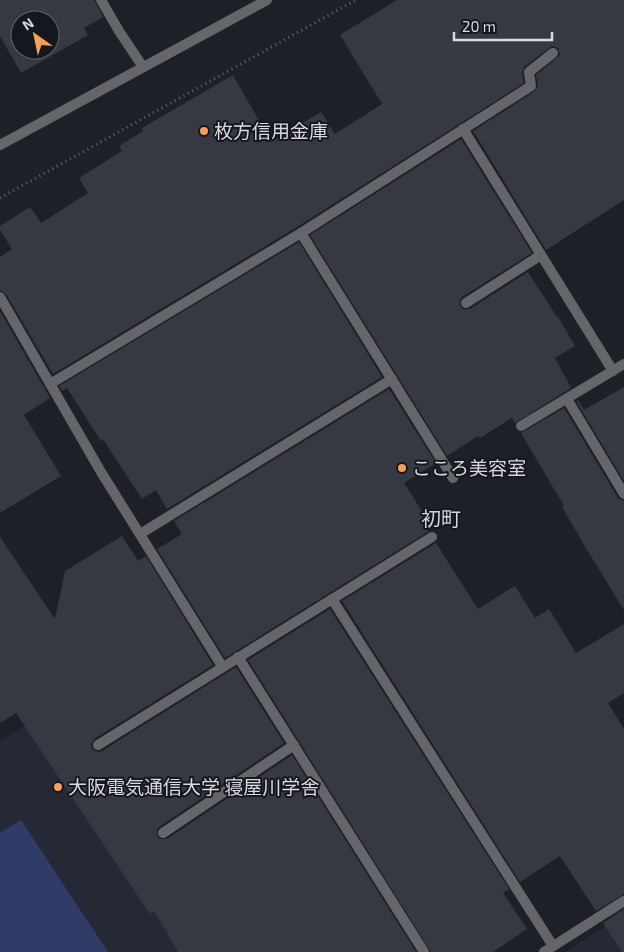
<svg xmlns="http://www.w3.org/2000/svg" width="624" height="952" viewBox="0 0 624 952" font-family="'Exo 2','Noto Sans JP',sans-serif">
	<rect width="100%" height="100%" fill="#1e2028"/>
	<g fill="#252936">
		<polygon points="61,703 185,893 355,952 0,952 0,741"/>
		<polygon points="624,915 624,952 565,952"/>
	</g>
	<polygon fill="#303b68" points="21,820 108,952 0,952 0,833"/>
	<g fill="#363941" fill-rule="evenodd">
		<path d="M0,0H94L103,17L84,28L88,35L21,73L0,36ZM20,20H50V50H20Z"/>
		<polygon points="397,0 624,0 624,200 546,250 473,131 535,91 538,86 536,75 560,55 558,48 552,46 524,67 522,72 524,83 297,227 53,374 6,294 0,290 0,257 12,249 0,230 0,226 30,207 41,223 88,193 79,178 122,151 119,146 143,131 142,128 233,75 271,142 321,112 335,134 382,104 340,35"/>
		<polygon points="461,139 532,253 462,297 460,300 460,306 463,309 470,309 528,272 557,317 558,317 575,346 555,358 571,388 515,423 512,418 480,438 478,436 447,456 310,235"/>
		<polygon points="299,242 382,377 167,509 156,490 142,499 103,439 101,441 67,388 62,391 59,386"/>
		<polygon points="0,311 50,398 24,415 61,476 0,513"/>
		<polygon points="624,387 624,481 576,401 578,400 584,410"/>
		<polygon points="389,389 436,463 404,483 427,519 423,522 429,531 225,658 157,549 182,534 174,521"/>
		<polygon points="564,408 618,498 624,501 624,610 587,550 562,507 564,506 521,433"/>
		<polygon points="122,536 138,561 146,556 213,665 94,739 91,745 92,749 98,752 102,751 236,667 284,743 159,827 157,830 157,836 160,839 167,839 292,755 416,952 178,952 154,911 150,914 16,713 0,723 0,537 55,619 65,571"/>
		<polygon points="436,543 478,609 515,586 535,618 549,609 576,653 624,624 624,693 608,703 624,729 624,894 596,911 560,856 520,882 342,601"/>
		<polygon points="330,609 509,889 503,893 527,929 493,952 431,952 248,660"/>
		<polygon points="624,909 624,952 622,952 603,923"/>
	</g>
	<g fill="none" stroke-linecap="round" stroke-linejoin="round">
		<polyline stroke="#65676d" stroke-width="3" stroke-dasharray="1 4" stroke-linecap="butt" points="0,198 356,0"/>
		<g stroke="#65666b" stroke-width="10">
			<polyline points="101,0 119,31 143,67"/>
			<polyline points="463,129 613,371"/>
			<polyline points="301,233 453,478"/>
			<polyline points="0,297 101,472 222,666"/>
			<polyline points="466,303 541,255"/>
			<polyline points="50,384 301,233 531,86 529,72 553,53"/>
			<polyline points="567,399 624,494"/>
			<polyline points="521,426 624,364"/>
			<polyline points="140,534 392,379"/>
			<polyline points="332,599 553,946"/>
			<polyline points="238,657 424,952"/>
			<polyline points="98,745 432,537"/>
			<polyline points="163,833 294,745"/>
			<polyline points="544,952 624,901"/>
		</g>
		<polyline stroke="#65666b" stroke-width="10" points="0,145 267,0"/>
	</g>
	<g fill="#f8a04b" stroke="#15171e" stroke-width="2">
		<circle cx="204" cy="131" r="5"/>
		<circle cx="402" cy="468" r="5"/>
		<circle cx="58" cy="787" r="5"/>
	</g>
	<g text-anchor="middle" stroke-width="4" stroke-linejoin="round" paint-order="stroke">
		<g font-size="19" fill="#d8dadf" stroke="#15171e" text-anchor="start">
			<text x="214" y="138">枚方信用金庫</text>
			<text x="412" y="475">こころ美容室</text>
			<text x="68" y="794">大阪電気通信大学 寝屋川学舎</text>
		</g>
		<g font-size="20" fill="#d1d5df" stroke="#15171e">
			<text x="441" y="526">初町</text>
		</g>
	</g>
	<g transform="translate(35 35) rotate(327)"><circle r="24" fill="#15171e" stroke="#63656b"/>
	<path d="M0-4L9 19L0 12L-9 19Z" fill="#f8a04b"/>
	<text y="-8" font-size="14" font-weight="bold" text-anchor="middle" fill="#d8dadf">N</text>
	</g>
	<path d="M454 32v8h98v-8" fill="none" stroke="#d8dadf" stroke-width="2.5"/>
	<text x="462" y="32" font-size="15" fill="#d8dadf" stroke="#15171e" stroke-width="4" paint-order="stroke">20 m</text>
</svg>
